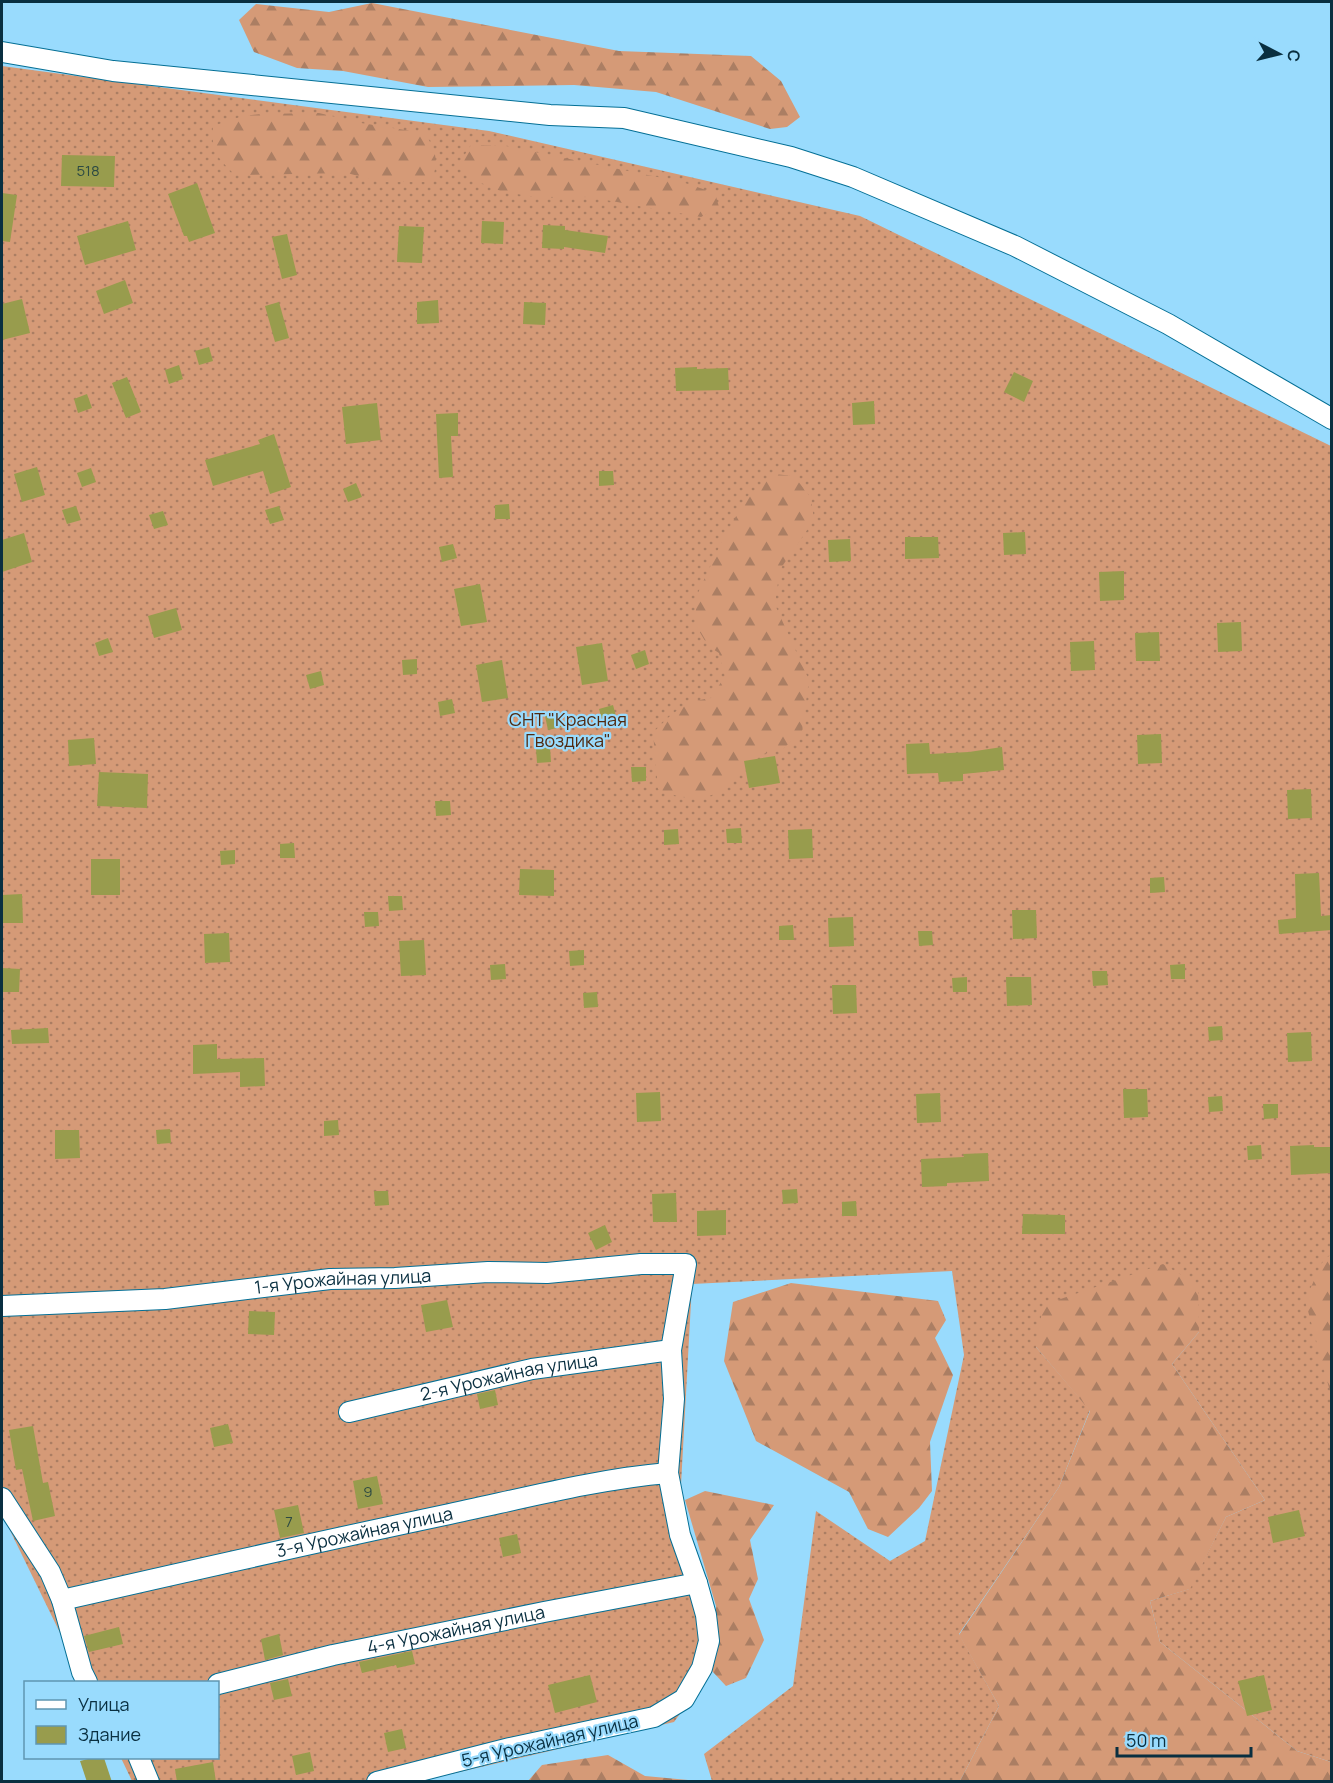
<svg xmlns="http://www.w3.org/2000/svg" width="1333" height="1783" viewBox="0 0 1333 1783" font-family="Manrope,sans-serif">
	<defs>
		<pattern id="grass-dots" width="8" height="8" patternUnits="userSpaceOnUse" patternTransform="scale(1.5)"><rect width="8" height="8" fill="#d59a77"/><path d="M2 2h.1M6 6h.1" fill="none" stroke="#ab7e63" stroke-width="1.8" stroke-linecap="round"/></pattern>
		<pattern id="forest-firs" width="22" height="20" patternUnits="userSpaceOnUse" patternTransform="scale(1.5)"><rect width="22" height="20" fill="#d59a77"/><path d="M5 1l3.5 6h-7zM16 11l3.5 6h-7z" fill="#ab7e63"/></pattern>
	</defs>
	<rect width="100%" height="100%" fill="#99dbfd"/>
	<polygon fill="url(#grass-dots)" points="2,66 489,131 860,216 1331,446 1331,1762 1297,1751 1160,1642 1150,1601 1189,1589 1226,1517 1265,1500 1172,1364 1199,1332 1036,1347 1090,1410 1059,1487 959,1634 999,1706 960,1781 712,1781 704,1754 793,1686 816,1511 890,1561 925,1541 964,1355 952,1271 692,1284 680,1503 712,1613 702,1684 674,1722 421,1781 132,1781 121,1758 218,1758 218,1682 84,1682 2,1514"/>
	<g fill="url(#forest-firs)">
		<polygon points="372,3 619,51 751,56 781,81 800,117 787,127 770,129 656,92 574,85 428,87 343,71 297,68 254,52 239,20 256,4 329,12"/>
		<path d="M319,113L361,123L424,133C437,150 439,163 431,182H381L347,173L235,175C217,157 211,152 213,126L243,116L261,114Z"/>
		<polygon points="471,145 506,146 682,182 715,193 719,207 701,217 589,197 544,198 503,192 469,178 460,162"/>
		<path d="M774,474L794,476L811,498L814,520L781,568L776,593V607L809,680L802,731L782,750L759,755L720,792L698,800L677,796L658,789L653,733C672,713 683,702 711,698L725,676L719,653L708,646L695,624L697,595L722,541L747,497Z"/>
		<polygon points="1331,1255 1331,1395 1305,1300 1324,1259"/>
		<polygon points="1163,1264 1198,1285 1199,1332 1172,1364 1265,1500 1226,1517 1190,1589 1150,1601 1160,1642 1297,1751 1331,1762 1331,1781 960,1781 999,1706 959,1635 1059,1487 1090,1411 1036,1347 1043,1305"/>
		<polygon points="791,1283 938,1301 946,1320 935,1338 953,1375 930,1442 932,1491 919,1508 888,1537 868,1529 849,1492 756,1441 724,1361 733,1302"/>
		<polygon points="705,1491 774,1505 750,1540 758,1579 749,1599 764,1640 746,1678 726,1686 712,1671 716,1606 685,1500"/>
		<polygon points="608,1755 645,1776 699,1781 528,1781 542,1765"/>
	</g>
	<g fill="#989c4d">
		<polygon points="62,155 115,156 114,187 61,186"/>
		<polygon points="197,183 215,233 189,242 187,236 184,236 168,194"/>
		<polygon points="2,193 17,195 10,242 2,241"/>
		<polygon points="128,221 136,250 85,265 77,236"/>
		<polygon points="482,221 504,222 503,244 481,243"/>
		<polygon points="543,225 565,226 565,230 608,236 605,253 564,247 564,249 542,248"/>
		<polygon points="399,226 424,227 422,263 397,262"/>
		<polygon points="287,234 297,275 282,279 272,237"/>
		<polygon points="125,280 133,303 104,314 96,291"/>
		<polygon points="22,299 30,333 2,340 2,304"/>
		<polygon points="438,300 439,323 417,324 417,302"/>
		<polygon points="279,302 289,338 275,342 265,306"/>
		<polygon points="524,302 546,303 545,325 523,324"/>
		<polygon points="209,347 213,361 199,365 195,351"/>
		<polygon points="179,365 183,379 169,384 165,370"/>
		<polygon points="697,367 697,369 728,368 729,390 676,391 675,368"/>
		<polygon points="1014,372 1033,381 1024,402 1004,392"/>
		<polygon points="127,377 141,412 126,418 112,383"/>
		<polygon points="87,394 92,408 78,413 74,399"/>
		<polygon points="874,401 875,424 853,425 852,403"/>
		<polygon points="377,403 381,440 346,444 342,407"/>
		<polygon points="458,413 458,436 451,436 453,477 439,478 436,414"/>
		<polygon points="274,434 291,487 270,494 263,471 213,486 205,460 260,444 258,440"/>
		<polygon points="37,467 45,495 22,502 14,474"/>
		<polygon points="91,468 96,482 82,487 77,473"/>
		<polygon points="599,471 613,471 614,485 599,486"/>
		<polygon points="356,483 362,497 348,502 343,489"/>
		<polygon points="509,504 510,519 495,519 495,505"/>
		<polygon points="76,506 81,520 67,524 62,510"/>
		<polygon points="279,506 284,520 270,524 265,510"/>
		<polygon points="163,511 168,525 154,529 149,515"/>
		<polygon points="1025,532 1026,554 1004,555 1003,533"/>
		<polygon points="24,533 32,562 2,572 2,540"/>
		<polygon points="905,537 938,537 939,558 905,559"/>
		<polygon points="850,539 851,561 829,562 828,540"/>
		<polygon points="453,544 457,558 442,562 439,547"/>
		<polygon points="1124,571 1124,600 1100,601 1099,572"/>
		<polygon points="480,584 487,622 461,626 454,589"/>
		<polygon points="176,608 182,630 154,638 148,616"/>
		<polygon points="1241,622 1242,651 1218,652 1217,623"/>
		<polygon points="1159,632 1160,661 1136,661 1135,633"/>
		<polygon points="108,638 113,652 99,656 95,643"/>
		<polygon points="1094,641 1095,670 1071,671 1070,642"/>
		<polygon points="602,643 608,681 582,685 576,647"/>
		<polygon points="645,650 649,664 636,669 631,655"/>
		<polygon points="417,659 417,674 403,675 402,660"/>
		<polygon points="502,660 508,698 482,702 476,665"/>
		<polygon points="321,671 324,685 310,689 306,675"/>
		<polygon points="452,699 455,713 440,716 438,702"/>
		<polygon points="613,705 617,720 603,723 599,709"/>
		<polygon points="559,713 562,727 548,730 545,716"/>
		<polygon points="1161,734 1162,763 1138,764 1137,735"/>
		<polygon points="94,738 96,764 69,766 68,740"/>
		<polygon points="929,743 930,754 969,752 1002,747 1004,770 963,774 963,781 939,782 938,773 907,774 906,744"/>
		<polygon points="550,747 551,762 537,763 536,748"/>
		<polygon points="775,756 780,783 749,788 744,761"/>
		<polygon points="631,767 646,767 646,781 632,782"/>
		<polygon points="99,772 148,774 147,808 97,806"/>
		<polygon points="1311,789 1312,818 1288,819 1287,790"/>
		<polygon points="435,801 450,801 451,815 436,816"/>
		<polygon points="741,828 742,843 727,843 726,829"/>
		<polygon points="678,829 679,844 664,845 664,830"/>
		<polygon points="812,829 813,858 789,859 788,830"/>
		<polygon points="294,843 295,858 280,858 280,844"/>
		<polygon points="235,850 235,864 221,865 220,851"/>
		<rect x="91" y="859" width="29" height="36"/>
		<polygon points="520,869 554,870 554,896 519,895"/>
		<polygon points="1319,873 1321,916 1332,915 1332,930 1279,934 1278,920 1296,918 1295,874"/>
		<polygon points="1164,877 1165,892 1150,893 1150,878"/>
		<polygon points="22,894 23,923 2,923 2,895"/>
		<polygon points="388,896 402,896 403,910 389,911"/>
		<polygon points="1012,910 1036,910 1037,938 1013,939"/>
		<polygon points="364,912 378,912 379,926 365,927"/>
		<polygon points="853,917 854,946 829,947 828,918"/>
		<polygon points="793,925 794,940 779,940 779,926"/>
		<polygon points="918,931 932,931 933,945 919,946"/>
		<polygon points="229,933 230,962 205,963 204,934"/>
		<polygon points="424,940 426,975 401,976 399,941"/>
		<polygon points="584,950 584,965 570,966 569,951"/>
		<polygon points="505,964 506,979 491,980 490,965"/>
		<polygon points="1185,964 1185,979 1171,979 1170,965"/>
		<polygon points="2,968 20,969 19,992 2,992"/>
		<polygon points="1092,971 1107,971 1108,985 1093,986"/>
		<polygon points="967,977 967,992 953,992 952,978"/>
		<polygon points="1006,977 1031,977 1032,1005 1007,1006"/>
		<polygon points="832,985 856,985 857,1013 833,1014"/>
		<polygon points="597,992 598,1007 584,1008 583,993"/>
		<polygon points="1222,1026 1223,1040 1209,1041 1208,1027"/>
		<polygon points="48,1028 49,1043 12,1044 11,1030"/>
		<polygon points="1311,1032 1312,1061 1288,1062 1287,1033"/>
		<polygon points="217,1044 217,1059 264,1058 265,1086 240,1087 240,1072 193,1074 193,1045"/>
		<polygon points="1123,1089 1147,1089 1148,1117 1124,1118"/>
		<polygon points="660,1092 661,1121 637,1122 636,1093"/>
		<polygon points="940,1093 941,1122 917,1123 916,1094"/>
		<polygon points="1222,1096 1223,1111 1209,1112 1208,1097"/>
		<polygon points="1263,1104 1278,1104 1278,1118 1264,1119"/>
		<polygon points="338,1120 339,1135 324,1136 324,1121"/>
		<polygon points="170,1129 171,1143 157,1144 156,1130"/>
		<polygon points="55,1130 79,1130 80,1158 55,1159"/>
		<polygon points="1261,1145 1262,1159 1248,1160 1247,1146"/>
		<polygon points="1314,1145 1314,1147 1332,1147 1332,1173 1291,1175 1290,1146"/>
		<polygon points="988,1153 989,1181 947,1183 947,1186 922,1187 921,1159 964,1157 963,1154"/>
		<polygon points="797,1189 798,1203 783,1204 782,1190"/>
		<polygon points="374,1191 388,1191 389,1205 375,1206"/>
		<polygon points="676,1193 677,1222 653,1222 652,1194"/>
		<polygon points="856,1201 857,1216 842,1216 842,1202"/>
		<polygon points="726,1210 726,1235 697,1236 697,1211"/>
		<polygon points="1023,1214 1065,1215 1065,1234 1022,1234"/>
		<polygon points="605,1225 612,1242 596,1250 588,1233"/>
		<polygon points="447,1300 453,1327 426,1332 421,1305"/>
		<polygon points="249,1311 275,1312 274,1335 248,1334"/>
		<polygon points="495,1390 498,1405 480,1409 477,1394"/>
		<polygon points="228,1424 233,1443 214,1447 210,1428"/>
		<polygon points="33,1426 43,1483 48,1482 55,1516 33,1521 22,1469 16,1470 9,1430"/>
		<polygon points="377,1476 383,1504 358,1509 353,1481"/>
		<polygon points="298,1505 304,1533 280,1538 274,1510"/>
		<polygon points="1299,1510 1305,1536 1273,1543 1268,1517"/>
		<polygon points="517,1534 521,1553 503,1557 499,1538"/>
		<polygon points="119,1627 123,1644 89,1652 84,1636"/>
		<polygon points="279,1634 283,1655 265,1660 261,1639"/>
		<polygon points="412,1651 415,1664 397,1668 396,1665 362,1673 359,1662"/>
		<polygon points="590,1675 597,1702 555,1713 548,1685"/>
		<polygon points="1264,1675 1272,1710 1247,1716 1238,1681"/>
		<polygon points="288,1679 292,1696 274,1700 270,1683"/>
		<polygon points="402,1729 406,1748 388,1752 384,1733"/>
		<polygon points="310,1752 314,1771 296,1775 292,1756"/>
		<polygon points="92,1758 104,1758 112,1782 87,1782 80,1761"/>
		<polygon points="213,1762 216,1782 177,1782 175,1769"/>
	</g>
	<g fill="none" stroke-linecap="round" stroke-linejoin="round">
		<g stroke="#046f95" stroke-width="22">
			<g id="minor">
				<polyline points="2,52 113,71 550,115 624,118 791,157 853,177 1015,246 1168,324 1332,419"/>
				<path id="s1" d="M2,1306L165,1299L330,1279L395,1278L488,1272L547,1273L641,1264H686L671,1350L674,1399L668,1473L680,1535L697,1583L706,1615L709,1641L702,1668L684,1699L654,1717L510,1748L377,1782"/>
				<path id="s2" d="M349,1412L532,1369L671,1350"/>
				<polyline points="2,1498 50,1572 62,1600 82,1672 87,1682"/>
				<path id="s3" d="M62,1600C189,1571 317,1542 445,1515C517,1500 596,1479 668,1473"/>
				<path id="s4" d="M218,1684L333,1655L544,1612L697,1583"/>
				<polyline points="139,1758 149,1782"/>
			</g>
		</g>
		<use href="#minor" stroke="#fff" stroke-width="20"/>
	</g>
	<g text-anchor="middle" stroke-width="4.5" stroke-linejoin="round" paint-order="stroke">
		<g font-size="15" fill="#2d4a43">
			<text x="88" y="176">518</text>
			<text x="368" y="1497">9</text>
			<text x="289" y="1527">7</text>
		</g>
		<g font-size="18" fill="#51290f" stroke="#99dbfd">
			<text x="568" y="726">СНТ "Красная<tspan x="568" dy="21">Гвоздика"</tspan></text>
		</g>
		<g font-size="18" fill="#092f40" stroke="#99dbfd">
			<text dy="6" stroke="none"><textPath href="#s1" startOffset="342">1-я Урожайная улица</textPath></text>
			<text dy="6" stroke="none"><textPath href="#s2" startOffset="164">2-я Урожайная улица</textPath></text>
			<text dy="6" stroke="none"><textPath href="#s3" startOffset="310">3-я Урожайная улица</textPath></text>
			<text dy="6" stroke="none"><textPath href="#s4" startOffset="244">4-я Урожайная улица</textPath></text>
			<text transform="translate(550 1741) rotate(-13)" y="6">5-я Урожайная улица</text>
		</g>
	</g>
	<rect width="1333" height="1783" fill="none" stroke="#092f40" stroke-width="6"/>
	<rect x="24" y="1681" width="195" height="78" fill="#99dbfd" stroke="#5f96b1" stroke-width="1.5"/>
	<rect x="36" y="1700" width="30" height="9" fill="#ffffff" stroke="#5f96b1" stroke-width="1.5"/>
	<text x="78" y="1711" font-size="18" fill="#092f40">Улица</text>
	<rect x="36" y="1726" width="30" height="18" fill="#989c4d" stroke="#5f96b1" stroke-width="1.5"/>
	<text x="78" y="1741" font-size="18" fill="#092f40">Здание</text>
	<g transform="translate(1279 54) rotate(97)" stroke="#99dbfd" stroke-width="4.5" paint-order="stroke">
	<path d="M0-4.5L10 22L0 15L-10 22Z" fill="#092f40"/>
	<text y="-9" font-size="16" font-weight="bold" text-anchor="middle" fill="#092f40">С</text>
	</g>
	<path d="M1117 1747v9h134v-9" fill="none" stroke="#092f40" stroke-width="3"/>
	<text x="1126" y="1747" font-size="18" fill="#092f40" stroke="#99dbfd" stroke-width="4.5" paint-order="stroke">50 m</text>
</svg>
